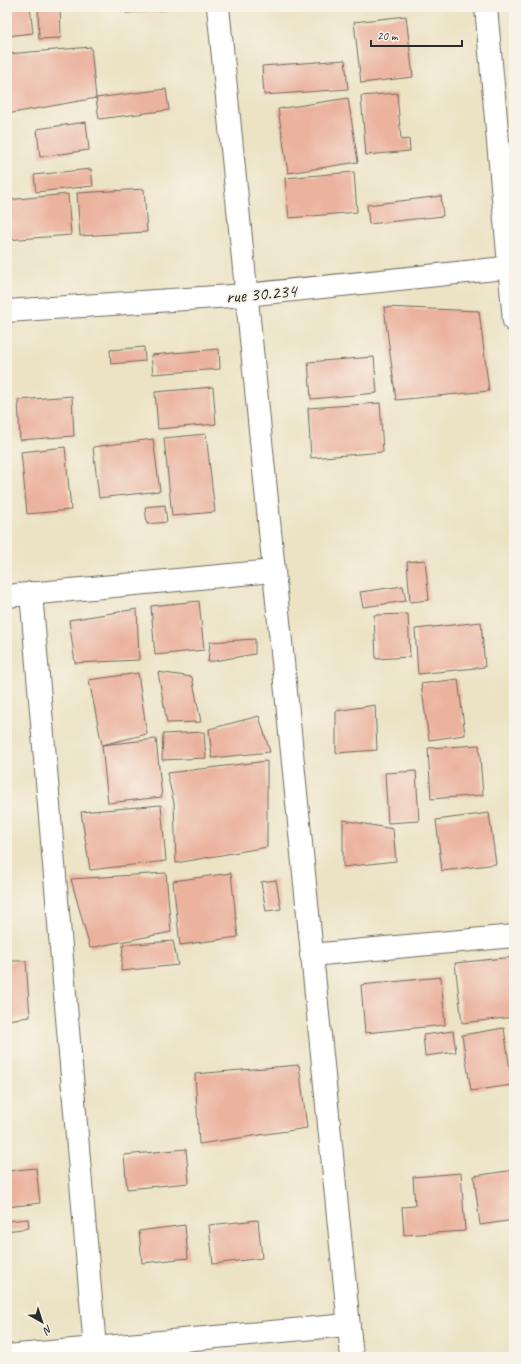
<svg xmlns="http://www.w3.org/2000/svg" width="521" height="1364" viewBox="0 0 521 1364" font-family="Caveat,sans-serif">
	<rect width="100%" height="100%" fill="#f7f3e8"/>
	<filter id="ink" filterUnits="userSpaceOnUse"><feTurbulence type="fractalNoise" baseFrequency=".025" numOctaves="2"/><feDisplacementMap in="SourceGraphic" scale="8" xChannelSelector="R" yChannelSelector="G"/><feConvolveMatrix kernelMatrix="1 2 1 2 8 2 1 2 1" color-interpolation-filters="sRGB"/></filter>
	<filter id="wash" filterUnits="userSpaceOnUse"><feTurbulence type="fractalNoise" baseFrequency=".012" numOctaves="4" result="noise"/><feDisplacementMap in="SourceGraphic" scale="16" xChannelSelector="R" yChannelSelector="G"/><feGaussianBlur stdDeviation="0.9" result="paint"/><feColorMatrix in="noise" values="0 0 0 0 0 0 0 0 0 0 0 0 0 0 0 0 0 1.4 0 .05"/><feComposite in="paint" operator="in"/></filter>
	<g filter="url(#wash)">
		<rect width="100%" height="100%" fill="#ece3c5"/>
		<g id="blocks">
			<g fill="#ebb29e">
				<polygon points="7,7 30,7 33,33 7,36"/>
				<polygon points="38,7 60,7 61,38 39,39"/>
				<polygon points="125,7 166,7 167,10 126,13"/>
				<polygon points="406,16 413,77 361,83 354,22"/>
				<polygon points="91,47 96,98 7,114 7,54"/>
				<polygon points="345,60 348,89 264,95 262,66"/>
				<polygon points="166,89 169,110 99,119 96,98"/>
				<polygon points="397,93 401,140 409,139 410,151 366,155 361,96"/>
				<polygon points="348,98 358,162 288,173 278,109"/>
				<polygon points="86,122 89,150 40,157 37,129"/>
				<polygon points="91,169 93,186 36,192 34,175"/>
				<polygon points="354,172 357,212 289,218 285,178"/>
				<polygon points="144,189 147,232 80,236 77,193"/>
				<polygon points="68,194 71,235 7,240 7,200"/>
				<polygon points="441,196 443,216 369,224 367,205"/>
				<polygon points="384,307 479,311 489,391 396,400"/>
				<polygon points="144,347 145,361 111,364 110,350"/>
				<polygon points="219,349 220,369 153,374 151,355"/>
				<polygon points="374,357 377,393 311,399 308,362"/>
				<polygon points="213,387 216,424 158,429 155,392"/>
				<polygon points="72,396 74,436 20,440 18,400"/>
				<polygon points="380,403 383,452 311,458 308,408"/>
				<polygon points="206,434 215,512 172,516 164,438"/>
				<polygon points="153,439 160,491 99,498 93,447"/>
				<polygon points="65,447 71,510 27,514 21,452"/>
				<polygon points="165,505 167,522 147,524 145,507"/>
				<polygon points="425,560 429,600 410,602 407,562"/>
				<polygon points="403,586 406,601 363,607 360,592"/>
				<polygon points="199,601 204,650 155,655 151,606"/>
				<polygon points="137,609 139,660 75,663 69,620"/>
				<polygon points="408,614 410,657 376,659 374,615"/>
				<polygon points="481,622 485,667 418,674 415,629"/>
				<polygon points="255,639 255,654 208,662 210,642"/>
				<polygon points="158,672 192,677 201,722 167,723"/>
				<polygon points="138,673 147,734 102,745 89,680"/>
				<polygon points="458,679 465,735 429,740 421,684"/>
				<polygon points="375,705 377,750 336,753 336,711"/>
				<polygon points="259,716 270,752 212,758 209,729"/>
				<polygon points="204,732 206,758 162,760 163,734"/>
				<polygon points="156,739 162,797 108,803 102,745"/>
				<polygon points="479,745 483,795 431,799 428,748"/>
				<polygon points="267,761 267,847 176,863 174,803 167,773"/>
				<polygon points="416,771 419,821 388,823 385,773"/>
				<polygon points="161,805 166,861 90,870 81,812"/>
				<polygon points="489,813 496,864 442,871 436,820"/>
				<polygon points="343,820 393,829 396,861 343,867"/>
				<polygon points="166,873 171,932 90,948 71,879"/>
				<polygon points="231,873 238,937 180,945 173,881"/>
				<polygon points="276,880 281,909 266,911 261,882"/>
				<polygon points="173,941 178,965 121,971 123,945"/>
				<polygon points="514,957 514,1017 462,1023 455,963"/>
				<polygon points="7,961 26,961 30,1017 7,1020"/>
				<polygon points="441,977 445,1025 365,1033 361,985"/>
				<polygon points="504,1028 512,1085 471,1091 462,1035"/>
				<polygon points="453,1031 456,1052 425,1056 423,1035"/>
				<polygon points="299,1065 307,1128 199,1144 195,1074"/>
				<polygon points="186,1149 189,1183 127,1189 124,1155"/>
				<polygon points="36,1168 40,1203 7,1207 7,1171"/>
				<polygon points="514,1170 514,1220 480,1225 474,1176"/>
				<polygon points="461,1173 465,1231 404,1235 402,1207 415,1206 413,1177"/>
				<polygon points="28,1219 29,1228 7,1231 7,1221"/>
				<polygon points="258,1220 262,1258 213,1264 209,1225"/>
				<polygon points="185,1225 188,1258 142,1263 139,1231"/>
			</g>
		</g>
	</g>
	<g filter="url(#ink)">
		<use href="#blocks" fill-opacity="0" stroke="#6f6b61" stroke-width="1"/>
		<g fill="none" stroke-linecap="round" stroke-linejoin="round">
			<g stroke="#6f6b61" stroke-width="24">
				<g id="minor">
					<polyline points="218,7 352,1357"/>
					<polyline points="486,7 514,321"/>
					<polyline points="7,311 246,295 514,267"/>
					<polyline points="31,593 95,1348"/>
					<polyline points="7,596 273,571"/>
					<polyline points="311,955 514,936"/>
					<polyline points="7,1356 347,1325"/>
				</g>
			</g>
			<use href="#minor" stroke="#fff" stroke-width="22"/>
		</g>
	</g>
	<g text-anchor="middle" stroke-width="4" stroke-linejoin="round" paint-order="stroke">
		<g font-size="19" fill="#2b2b2b" stroke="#f7f3e8">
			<text transform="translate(261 293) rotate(-5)" y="7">rue 30.234</text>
		</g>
	</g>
	<rect width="521" height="1364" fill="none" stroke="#f7f3e8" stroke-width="24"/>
	<g transform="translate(42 1322) rotate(141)" stroke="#f7f3e8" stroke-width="3" paint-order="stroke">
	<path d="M0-3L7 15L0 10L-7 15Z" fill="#2b2b2b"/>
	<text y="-6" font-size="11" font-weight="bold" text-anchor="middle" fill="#2b2b2b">N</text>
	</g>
	<path d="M371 40v6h91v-6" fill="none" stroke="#2b2b2b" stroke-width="2"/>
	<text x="377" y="40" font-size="12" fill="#2b2b2b" stroke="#f7f3e8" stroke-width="3" paint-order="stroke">20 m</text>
</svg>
